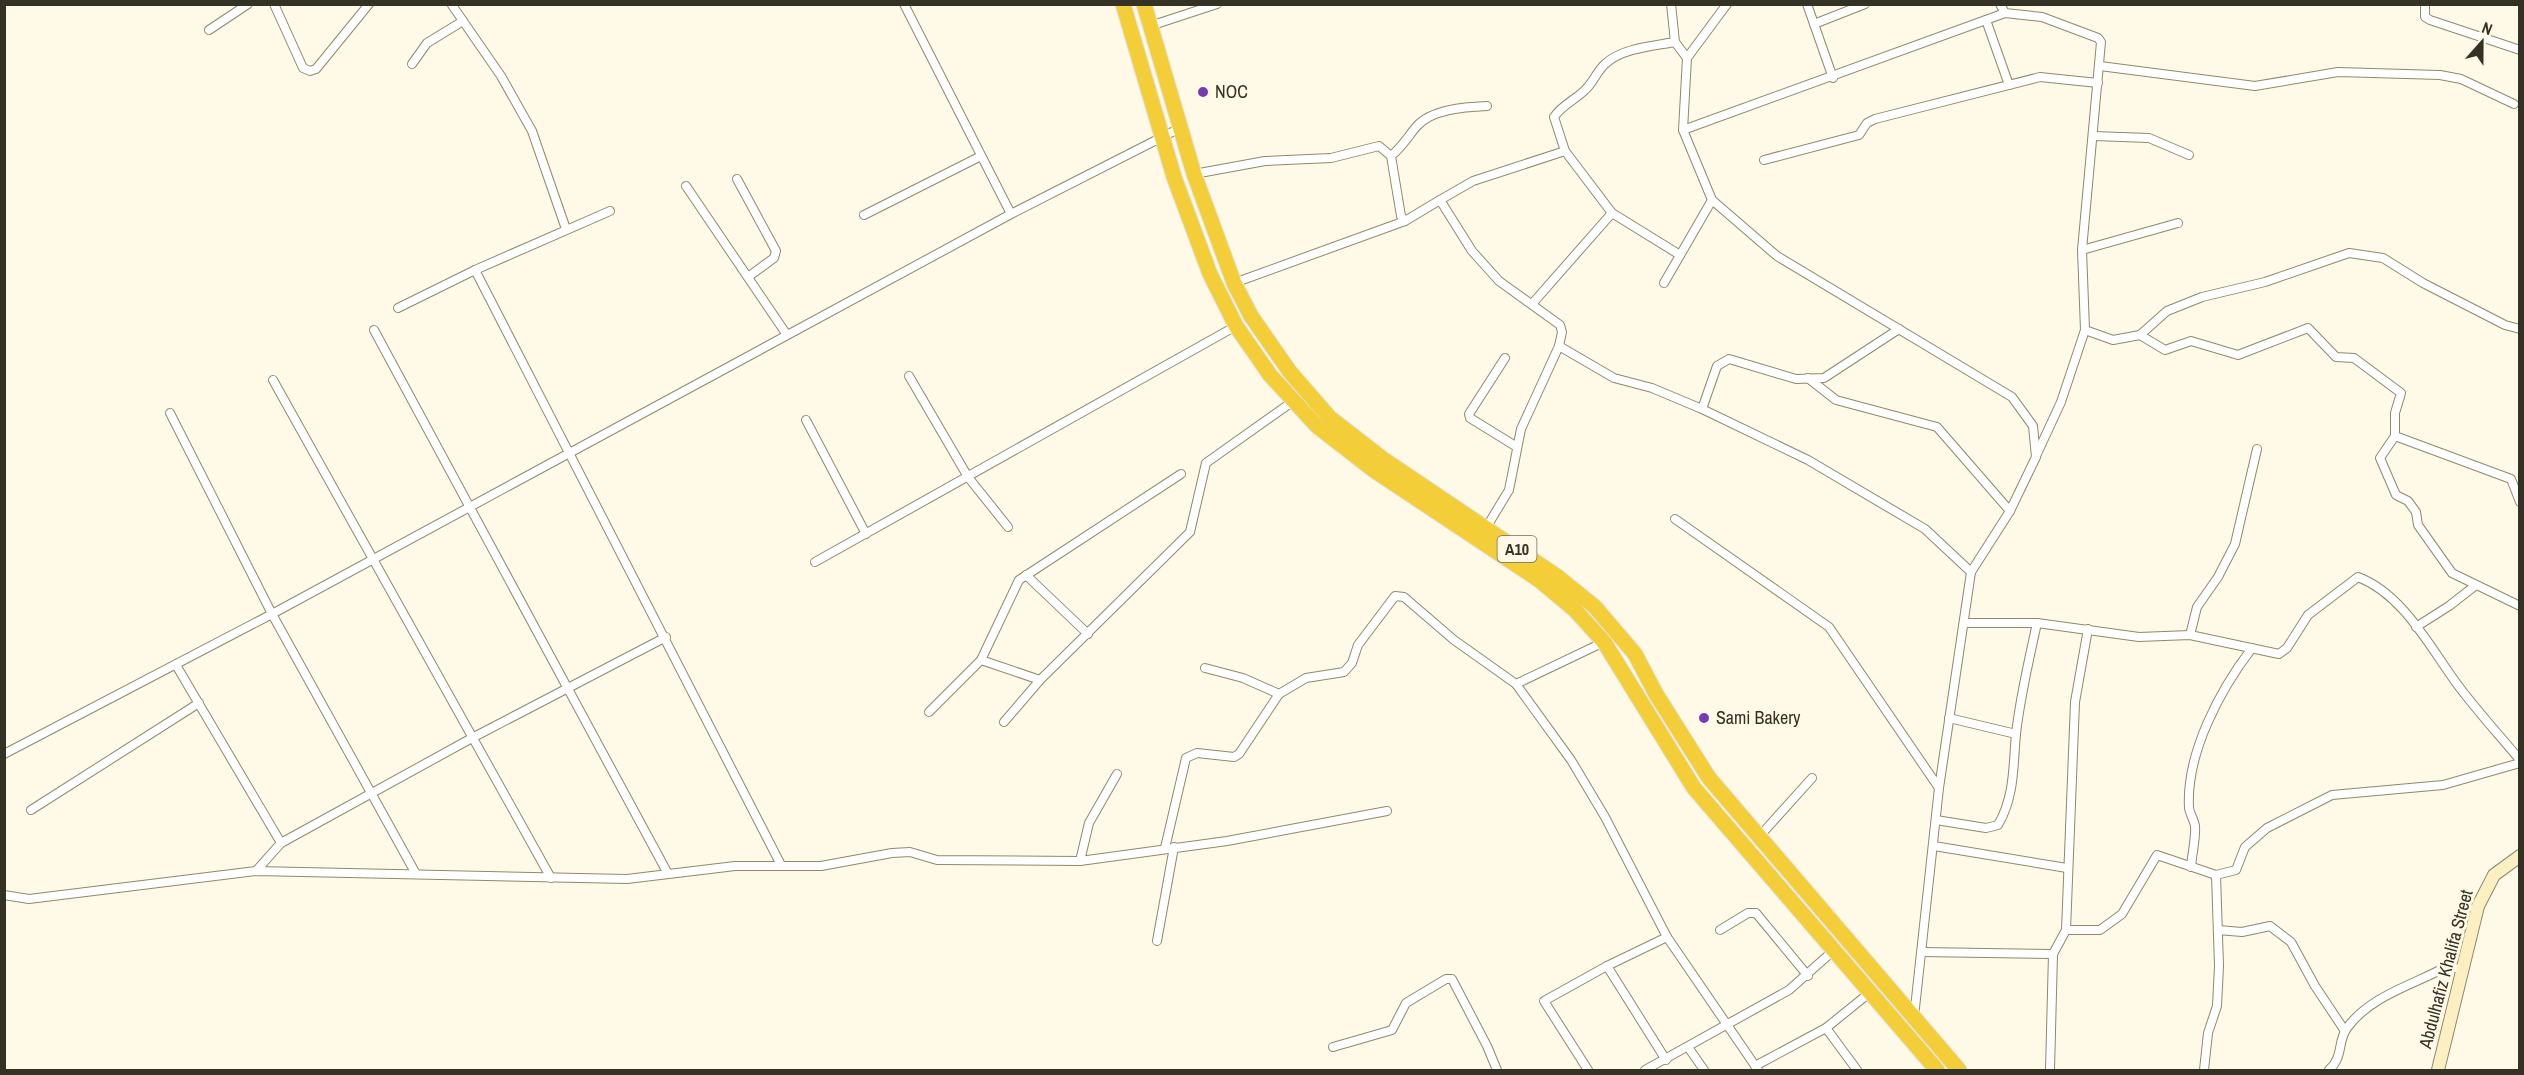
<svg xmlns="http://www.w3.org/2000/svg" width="2524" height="1075" viewBox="0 0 2524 1075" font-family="'Archivo Narrow',sans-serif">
	<rect width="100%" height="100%" fill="#fffae7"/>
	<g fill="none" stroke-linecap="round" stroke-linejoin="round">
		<g stroke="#90886c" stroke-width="10">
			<g id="street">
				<polyline points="274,4 303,68 310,71 316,69 369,4"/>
				<polyline points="904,4 1011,214"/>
				<polyline points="1671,4 1675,42 1687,58"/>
				<polyline points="1727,4 1687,58 1683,130 1712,200 1777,256 2012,397 2033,426 2036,457 2010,511 1971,572 1939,788 1914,1017"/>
				<polyline points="1807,4 1833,78"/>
				<polyline points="2000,4 2005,13 2042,17 2098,38 2101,42 2082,250 2085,330 2061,402 2036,456"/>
				<polyline points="2425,4 2425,17 2430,20 2520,50"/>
				<polyline points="452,5 501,76 532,131 566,229"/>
				<polyline points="1986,20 2009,85"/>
				<polyline points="1814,24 1865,4"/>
				<polyline points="1150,26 1217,4"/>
				<polyline points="209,30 248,4"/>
				<path d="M1675,42C1653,46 1622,48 1605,64C1597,71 1593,83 1585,90C1575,100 1562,105 1554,117L1565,151L1612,213L1680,255"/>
				<polyline points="412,64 427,43 463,21"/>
				<polyline points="2100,66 2255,86 2338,72 2440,75 2461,79 2514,104"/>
				<polyline points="1683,130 2005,13"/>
				<polyline points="2094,136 2149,138 2189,155"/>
				<path d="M1391,156C1402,147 1407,138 1416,127C1431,109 1465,107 1487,106"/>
				<polyline points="1764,160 1859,135 1867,123 1875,119 2040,77 2098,83"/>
				<polyline points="1194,174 1265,161 1331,158 1379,146 1391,156 1401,216 1405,221"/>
				<polyline points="737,179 776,251 774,258 748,277"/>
				<polyline points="686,186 787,335"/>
				<polyline points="1440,200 1473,181 1565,151"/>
				<polyline points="864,215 981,156"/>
				<polyline points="2082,250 2178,223"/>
				<polyline points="475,270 781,865"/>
				<polyline points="1234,283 1405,221 1440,200 1472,251 1499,281 1560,325 1562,332 1559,346 1614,378 1652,388 1702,409"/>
				<polyline points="1664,283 1712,200"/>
				<polyline points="1532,304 1612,213"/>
				<polyline points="398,308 475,270 610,211"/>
				<polyline points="1899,329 1824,378 1796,379 1729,359 1717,366 1702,409 1808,460 1925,529 1971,572"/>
				<polyline points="374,330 667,872"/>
				<polyline points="2085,330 2113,340 2140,335 2167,311 2202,297 2265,282 2349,253 2383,258 2423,283 2505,325 2520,329"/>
				<polyline points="2140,335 2165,350 2191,341 2238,355 2308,328 2336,357 2354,358 2401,393 2395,413 2395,436 2511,479 2520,502"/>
				<polyline points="1505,358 1469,414 1470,418 1517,447"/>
				<polyline points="909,376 968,477 1008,527"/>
				<polyline points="1808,378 1836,400 1937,427 2010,511"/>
				<polyline points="273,380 551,878"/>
				<polyline points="170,413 272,614 416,874"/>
				<polyline points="806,420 866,534"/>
				<polyline points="2395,436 2380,458 2396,495 2408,501 2416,512 2418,525 2452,573 2520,606"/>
				<polyline points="1675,519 1829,627 1939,788"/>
				<polyline points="1486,528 1509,490 1521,429 1559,346"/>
				<polyline points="815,562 1236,326"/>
				<polyline points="1026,575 1088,634"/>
				<path d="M1965,623H2037L2139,637L2190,635L2279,654L2287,648L2308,615L2358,577C2405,595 2431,650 2460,688C2479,713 2500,736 2520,760"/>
				<polyline points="2416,627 2449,606 2476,585"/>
				<polyline points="2190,635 2197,607 2218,577 2235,544 2257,449"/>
				<polyline points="981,660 1040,680"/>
				<polyline points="176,665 281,843"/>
				<polyline points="1205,668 1243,678 1279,694"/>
				<polyline points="1516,684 1604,642"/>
				<polyline points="929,712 981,660 1019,580 1181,474"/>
				<polyline points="1949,718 2016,734"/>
				<polyline points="1004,722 1040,680 1190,532 1206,463 1292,402"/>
				<polyline points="4,754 272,614 1011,214 1182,127"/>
				<polyline points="31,810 199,703"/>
				<path d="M1936,820L1986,828L1998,825C2015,796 2013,765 2016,734C2020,697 2029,660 2037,623"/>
				<polyline points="1758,838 1812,778"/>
				<polyline points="1934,846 2067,868"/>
				<polyline points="1165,848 1186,758 1197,753 1234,757 1239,754 1279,694 1306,678 1344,672 1352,663 1358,645 1395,596 1404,597 1454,640 1516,684 1571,760 1605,817 1667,937 1758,1070"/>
				<polyline points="1080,861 1089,823 1117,774"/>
				<path d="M2191,867C2192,854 2196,838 2195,826C2194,820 2190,814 2189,808C2186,753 2220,690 2252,648"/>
				<polyline points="256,871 281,843 472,738 666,637"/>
				<polyline points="4,895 29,899 256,871 627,879 735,866 821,866 892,853 910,852 937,860 1080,861 1227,841 1387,811"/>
				<polyline points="1720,930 1748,913 1756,913 1808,976"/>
				<polyline points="2066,930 2100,930 2122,914 2157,855 2216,875"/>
				<polyline points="2218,930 2242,932 2270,926 2291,942 2315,986 2345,1031"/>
				<polyline points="1157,941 1174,847"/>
				<polyline points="1922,952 2053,954 2066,930 2075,702 2088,629"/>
				<polyline points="1607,966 1666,1060"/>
				<polyline points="1826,1028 1857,1070"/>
				<polyline points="1333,1047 1392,1030 1406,1003 1446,979 1452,979 1487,1046 1497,1070"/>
				<polyline points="1688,1047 1704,1070"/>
				<polyline points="1755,1066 1826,1028 1873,990"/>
				<polyline points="1588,1070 1544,1001 1607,966 1667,937"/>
				<polyline points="1645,1070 1789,990 1833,951"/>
				<polyline points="2050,1070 2053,954"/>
				<polyline points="2204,1070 2208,1033 2217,1006 2219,966 2216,875 2236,870 2245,847 2267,828 2332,795 2443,785 2520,763"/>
				<path d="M2329,1070C2344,1056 2337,1042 2347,1028C2370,996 2413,985 2446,967L2461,969"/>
			</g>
		</g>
		<g stroke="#90886c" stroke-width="14">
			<polyline id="secondary" points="2438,1070 2478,906 2494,875 2520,856"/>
		</g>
		<g stroke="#e3e2e0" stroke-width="17">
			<g id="highway">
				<polyline points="1123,4 1174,177 1210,274 1236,326 1270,375 1317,426 1375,471 1539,580 1575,610 1604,642 1694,788 1937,1070"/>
				<polyline points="1144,4 1194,174 1234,283 1251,316 1290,372 1330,418 1383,459 1558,577 1595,607 1635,654 1656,694 1709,778 1959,1070"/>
			</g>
		</g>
		<use href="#street" stroke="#fff" stroke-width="8"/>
		<use href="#secondary" stroke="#fcf0c3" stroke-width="12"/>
		<use href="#highway" stroke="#f4ce38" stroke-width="15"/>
	</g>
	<g fill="#773bb1" stroke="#fffae7" stroke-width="2">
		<circle cx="1203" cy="92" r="6"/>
		<circle cx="1704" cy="718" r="6"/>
	</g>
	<g text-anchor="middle" stroke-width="6" stroke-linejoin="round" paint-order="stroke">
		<rect fill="#fffae7" stroke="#716d5f" stroke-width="1.5" x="1497.5" y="536" width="39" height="26" rx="4.5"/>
		<g font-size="16" font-weight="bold" fill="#343125">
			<text x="1517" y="555">A10</text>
		</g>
		<g font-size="18" fill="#343125" stroke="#fffae7" text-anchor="start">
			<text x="1215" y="98">NOC</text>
			<text x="1716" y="724">Sami Bakery</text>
		</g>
		<g font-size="18" fill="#343125" stroke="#fffae7">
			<text transform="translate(2446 969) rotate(-75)" y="6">Abdulhafiz Khalifa Street</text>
		</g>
	</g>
	<rect width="2524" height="1075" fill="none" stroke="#343125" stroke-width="12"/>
	<g transform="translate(2482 42) rotate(21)" stroke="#fffae7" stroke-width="4.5" paint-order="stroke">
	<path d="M0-4.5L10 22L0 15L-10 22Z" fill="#343125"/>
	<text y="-9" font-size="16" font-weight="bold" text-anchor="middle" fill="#343125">N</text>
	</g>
</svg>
